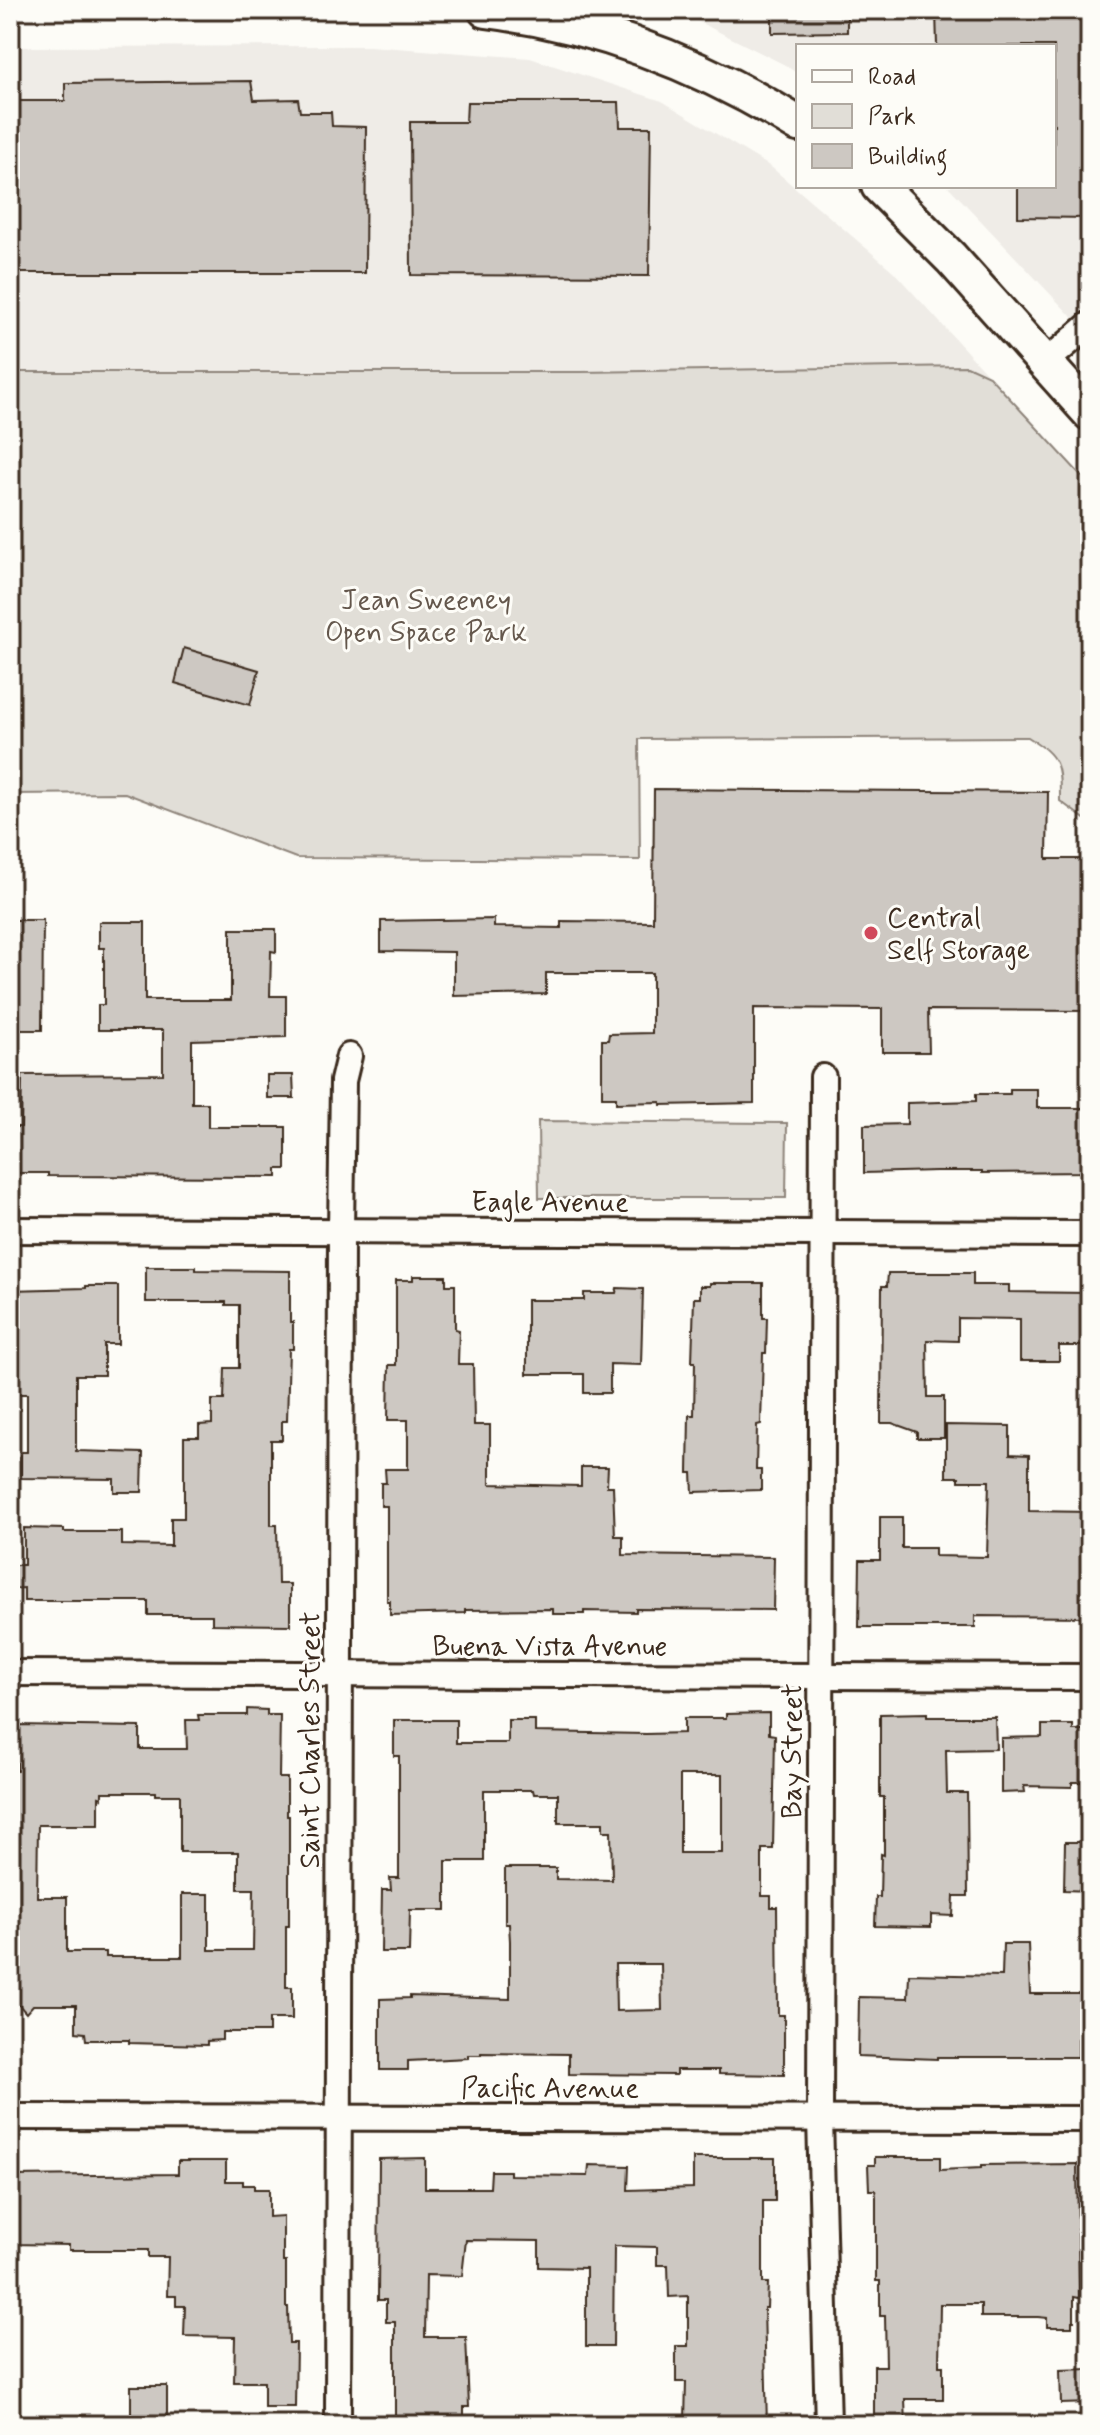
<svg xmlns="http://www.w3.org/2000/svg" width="1100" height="2435" viewBox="0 0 1100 2435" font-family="Mynerve,sans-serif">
	<rect width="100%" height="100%" fill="#fdfcf7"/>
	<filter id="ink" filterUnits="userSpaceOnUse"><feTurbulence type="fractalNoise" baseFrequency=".0125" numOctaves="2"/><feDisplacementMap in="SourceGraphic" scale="16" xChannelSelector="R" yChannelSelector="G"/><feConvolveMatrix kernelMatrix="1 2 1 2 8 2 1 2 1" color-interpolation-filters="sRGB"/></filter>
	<g filter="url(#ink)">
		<g fill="#efece7">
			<polygon points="675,10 1090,10 1090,336 948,186 1054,186 1054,46 798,46 798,74 785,65"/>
			<polygon points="369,46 530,58 662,101 771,167 893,271 989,376 966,366 581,372 10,372 10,47"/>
			<polygon points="905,2414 1071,2422 1073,2425 864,2425 864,2415"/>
		</g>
		<g fill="#e1ded7" stroke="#8e847a" stroke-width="2">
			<path d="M967,366L989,376L1090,485V823L1060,801C1060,765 1060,757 1028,737L639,739L640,860L296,858L125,793L10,794V372H581Z"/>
			<polygon points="538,1121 787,1123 786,1198 539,1198"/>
		</g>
		<g fill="#cdc8c2" stroke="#3b2a1e" stroke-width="2" fill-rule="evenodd">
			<polygon points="772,10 847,10 847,32 772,33"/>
			<polygon points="936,10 1090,10 1090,218 1018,217 1018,186 1054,186 1054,46 937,46"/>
			<polygon points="251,81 254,100 298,99 300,112 331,112 332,126 366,127 365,273 10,273 10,101 65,101 65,83"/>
			<polygon points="467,102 619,102 620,127 651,127 649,276 411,275 410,122 466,122"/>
			<polygon points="184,648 259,670 250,705 175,683"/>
			<polygon points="654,789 1048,792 1047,859 1090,859 1090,1011 928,1010 929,1052 882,1052 882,1009 754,1008 754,1103 661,1105 661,1102 616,1103 616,1097 602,1097 602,1040 608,1040 609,1034 652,1033 652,973 546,973 546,994 454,996 454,952 381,951 381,921 494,919 494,927 561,928 561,921 653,922"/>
			<polygon points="10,920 43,920 42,1030 10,1030"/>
			<polygon points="99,922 145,922 145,1000 231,1000 231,929 276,929 276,952 271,951 270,996 286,996 286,1037 192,1040 192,1103 208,1103 208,1127 286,1127 286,1169 277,1169 277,1177 48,1176 48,1173 10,1173 10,1127 21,1127 22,1075 163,1074 163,1030 98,1030 98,1005 104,1005 104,948 99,948"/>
			<polygon points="267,1075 293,1075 294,1098 267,1098"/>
			<polygon points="1010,1089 1037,1089 1037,1108 1090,1108 1090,1172 982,1173 982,1171 936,1171 864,1173 864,1125 907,1124 907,1103 976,1101 976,1094 1010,1094"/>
			<polygon points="146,1267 196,1267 196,1270 290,1271 290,1322 293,1322 293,1349 289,1349 287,1421 282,1421 282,1440 271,1440 271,1525 277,1525 278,1584 290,1584 290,1625 212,1624 212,1615 148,1615 148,1601 24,1601 24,1588 10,1589 10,1565 24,1565 24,1528 64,1529 64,1532 122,1532 122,1545 171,1546 171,1518 184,1518 184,1437 199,1437 199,1425 212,1424 212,1400 224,1400 225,1368 239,1368 239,1305 226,1305 226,1302 146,1302"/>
			<polygon points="888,1273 973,1273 973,1285 1009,1285 1009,1292 1090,1293 1090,1346 1059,1346 1059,1361 1020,1361 1020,1319 958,1318 958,1341 927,1340 928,1397 944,1397 944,1438 917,1438 917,1432 892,1423 881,1423 882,1286 887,1286"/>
			<polygon points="413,1276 446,1276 446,1285 455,1285 455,1329 459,1330 458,1364 473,1364 474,1425 490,1425 490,1484 581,1486 581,1467 608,1467 607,1486 613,1486 615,1536 623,1536 623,1555 774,1557 773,1610 636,1609 636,1612 584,1611 584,1614 553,1614 553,1609 465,1610 465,1613 390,1615 390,1601 387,1601 387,1506 381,1506 381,1483 386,1483 385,1469 408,1469 408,1420 388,1420 389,1365 396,1365 396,1280 413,1280"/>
			<polygon points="710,1283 763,1283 763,1318 767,1318 766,1353 763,1353 761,1424 757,1425 756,1470 761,1470 761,1490 693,1492 692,1473 688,1473 689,1415 694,1415 695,1362 692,1362 694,1298 700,1298 700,1286 710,1286"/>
			<polygon points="86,1286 118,1286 118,1344 104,1344 104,1375 76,1375 76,1451 143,1453 142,1492 114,1492 114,1479 21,1478 21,1452 27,1452 27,1394 10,1394 10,1290 86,1288"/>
			<polygon points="617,1288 643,1289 641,1365 610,1364 610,1393 584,1393 584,1374 527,1374 527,1300 584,1300 584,1293 616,1293"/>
			<polygon points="946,1425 1010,1426 1010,1454 1029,1455 1029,1511 1090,1512 1090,1617 975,1616 975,1627 859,1627 860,1560 880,1560 880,1517 902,1517 902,1548 935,1548 935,1556 987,1557 989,1481 959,1481 959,1477 946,1477"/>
			<path d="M247,1709L267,1710V1715H280L279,1778H287V1816H289V1926H286V1987H292V2019H269V2032H222V2040L207,2041V2045L129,2043V2040H86L85,2033L76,2032V2005H33L26,2013L19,2005H10V1962L14,1963L12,1771H17V1725L140,1727V1749H187L186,1720H199L198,1715H247ZM102,1792H156V1795H180V1852H238V1889H254L253,1950H209V1894H182V1957H106V1952H67V1897H37L38,1825H99V1797L102,1798Z"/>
			<path d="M769,1713V1734L775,1735L773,1849H762V1896H771V1907H777L778,2015H784V2075L719,2074V2070H676V2075L569,2074V2054L481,2053V2055H468V2058L408,2061V2070H380V1999L410,1998V1996L510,1999V1941L509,1924H505V1868H556V1879L612,1880L611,1831H603V1823H558V1794H534L533,1790H484V1861H446V1910H410L409,1952H381L382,1890H391L390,1878H399V1756H394V1720H456V1743H508V1720H535V1732L646,1734L684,1733V1718H726V1714ZM680,1775H722V1853H680ZM615,1964H661L662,2010L616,2011Z"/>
			<polygon points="927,1713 927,1717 995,1717 996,1749 946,1750 947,1793 967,1793 968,1896 954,1896 953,1916 931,1915 931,1927 875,1926 876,1897 880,1897 881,1854 884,1855 884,1797 880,1797 880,1714"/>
			<polygon points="1042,1725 1073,1725 1073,1730 1090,1730 1090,1782 1072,1782 1072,1787 1024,1786 1025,1792 1001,1793 1001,1738 1042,1737"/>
			<polygon points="1065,1842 1090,1842 1090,1891 1064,1890"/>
			<polygon points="1003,1944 1028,1944 1030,1994 1085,1994 1084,2015 1090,2015 1090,2038 1078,2039 1078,2057 937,2057 937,2059 858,2056 859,1997 908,1998 909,1974 1002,1976"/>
			<polygon points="875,2157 940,2157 940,2170 981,2168 981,2165 1077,2164 1079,2298 1074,2297 1074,2321 1072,2321 1072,2327 1047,2327 1047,2318 1038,2317 981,2317 981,2304 940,2304 939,2366 943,2366 943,2399 905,2399 906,2425 874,2425 874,2366 886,2366 885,2316 880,2316 880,2281 876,2281 876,2196 875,2190 869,2190 868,2165 875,2165"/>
			<polygon points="425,2158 425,2188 490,2188 491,2171 510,2171 510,2175 588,2176 589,2165 629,2166 628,2190 693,2188 693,2158 775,2158 775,2201 763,2201 763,2283 768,2283 767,2308 764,2308 767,2425 697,2425 697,2420 685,2420 686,2382 676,2382 676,2346 688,2346 688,2296 669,2297 668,2265 657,2265 657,2247 614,2246 613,2346 586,2346 586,2268 539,2267 539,2241 466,2240 462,2276 426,2275 425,2337 466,2337 469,2407 464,2407 464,2425 395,2425 395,2322 386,2322 386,2300 378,2300 379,2159"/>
			<polygon points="178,2161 226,2161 226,2181 243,2181 243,2185 254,2185 254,2189 269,2189 269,2217 283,2216 283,2262 286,2262 286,2307 288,2307 289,2343 296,2343 295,2407 264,2407 264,2382 234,2382 235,2337 184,2336 185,2306 176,2306 176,2296 167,2296 168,2257 148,2257 148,2250 69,2250 69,2245 12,2244 13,2176 178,2174"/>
			<polygon points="1090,2369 1090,2403 1061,2404 1060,2370"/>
			<rect x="131" y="2386" width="36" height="39"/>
		</g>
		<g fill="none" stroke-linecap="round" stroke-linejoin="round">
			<g stroke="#3b2a1e" stroke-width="30">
				<g id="street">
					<polyline points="1045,363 1090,324"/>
					<polyline points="823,1077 820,2118 828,2425"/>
					<polyline points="10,1230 1090,1234"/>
					<polyline points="10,1673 1090,1677"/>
					<polyline points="10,2117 1090,2119"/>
					<polyline points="338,2425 341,1231 343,1081 349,1056"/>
				</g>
			</g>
			<g stroke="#3b2a1e" stroke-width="40">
				<g id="secondary">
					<path d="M486,10C599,24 702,65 798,124"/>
					<polyline points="879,186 951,258 1090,413"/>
				</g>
			</g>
			<use href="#street" stroke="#fdfcf7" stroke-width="24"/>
			<use href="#secondary" stroke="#fdfcf7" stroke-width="34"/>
		</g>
	</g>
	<circle fill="#d1495b" stroke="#fdfcf7" stroke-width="3" cx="871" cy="933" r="8"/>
	<g text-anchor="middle" stroke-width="6" stroke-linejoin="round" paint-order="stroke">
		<g font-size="28" fill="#64574c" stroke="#fdfcf7">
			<text x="426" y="609">Jean Sweeney<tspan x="426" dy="32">Open Space Park</tspan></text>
		</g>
		<g font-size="28" fill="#3b2a1e" stroke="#fdfcf7" text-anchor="start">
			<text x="887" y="927">Central<tspan x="887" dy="32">Self Storage</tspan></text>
		</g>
		<g font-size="28" fill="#3b2a1e" stroke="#fdfcf7">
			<text x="550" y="1211">Eagle Avenue</text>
			<text x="550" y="1655">Buena Vista Avenue</text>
			<text transform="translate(309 1740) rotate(-90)" y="10">Saint Charles Street</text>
			<text transform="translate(791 1751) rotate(-90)" y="10">Bay Street</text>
			<text x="550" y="2097">Pacific Avenue</text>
		</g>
	</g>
	<rect width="1100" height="2435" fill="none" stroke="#fdfcf7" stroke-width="40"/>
	<rect x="20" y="20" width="1060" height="2395" fill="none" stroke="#3b2a1e" stroke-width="3" filter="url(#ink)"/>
	<rect x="796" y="44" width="260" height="144" fill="#fdfcf7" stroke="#afa8a0" stroke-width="2"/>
	<rect x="812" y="70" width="40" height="12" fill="#fdfcf7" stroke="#afa8a0" stroke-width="2"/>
	<text x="868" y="84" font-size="24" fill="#3b2a1e">Road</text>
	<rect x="812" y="104" width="40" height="24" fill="#e1ded7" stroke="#afa8a0" stroke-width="2"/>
	<text x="868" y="124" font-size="24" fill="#3b2a1e">Park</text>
	<rect x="812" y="144" width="40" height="24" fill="#cdc8c2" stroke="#afa8a0" stroke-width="2"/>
	<text x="868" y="164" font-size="24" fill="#3b2a1e">Building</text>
</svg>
